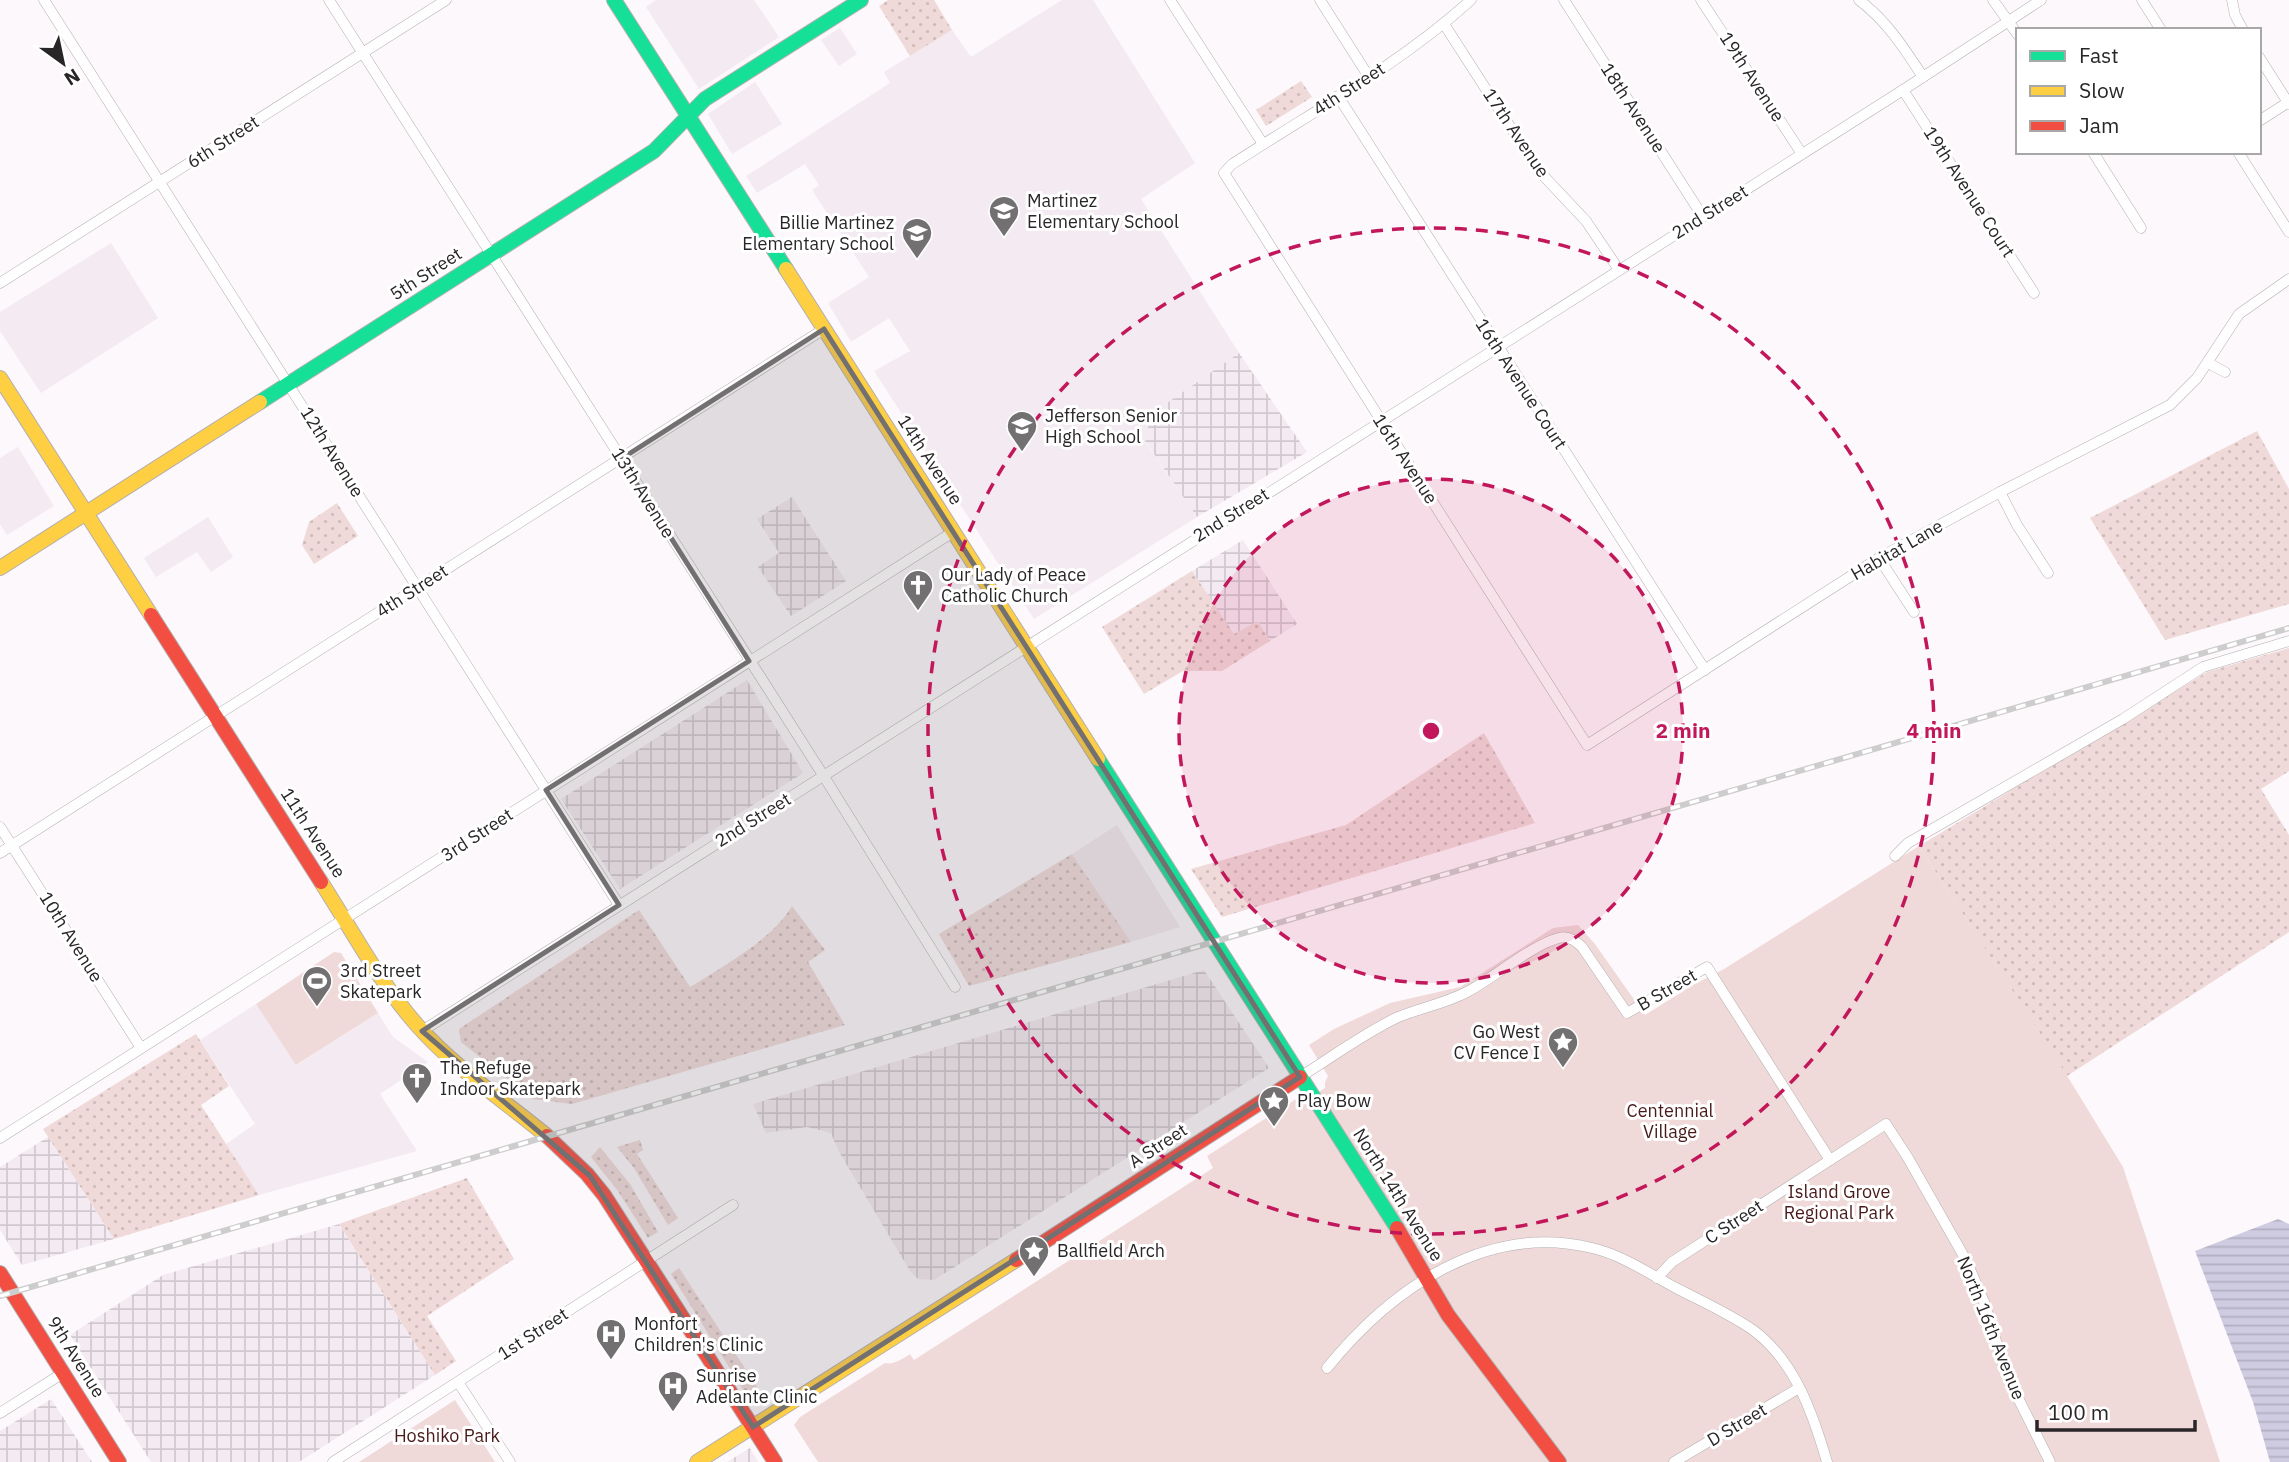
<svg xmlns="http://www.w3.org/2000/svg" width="2289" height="1462" viewBox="0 0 2289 1462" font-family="'IBM Plex Sans',sans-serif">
	<defs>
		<pattern id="industrial-grid" width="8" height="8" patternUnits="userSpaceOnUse" patternTransform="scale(1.75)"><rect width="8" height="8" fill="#f4eaf1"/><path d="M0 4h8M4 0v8" fill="none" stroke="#d1c9cf"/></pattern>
		<pattern id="grass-dots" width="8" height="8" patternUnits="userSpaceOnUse" patternTransform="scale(1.75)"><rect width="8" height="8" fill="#f0dad9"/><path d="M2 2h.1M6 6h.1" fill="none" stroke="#cebbba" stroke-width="1.8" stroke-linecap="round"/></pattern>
		<pattern id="water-rules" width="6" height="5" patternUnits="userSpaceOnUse" patternTransform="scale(1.75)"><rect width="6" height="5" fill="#cfcce2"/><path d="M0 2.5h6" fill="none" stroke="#b2afc2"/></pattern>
	</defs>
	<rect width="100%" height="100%" fill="#fdf8fb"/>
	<g fill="#f4eaf1">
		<polygon points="656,0 754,0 779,37 699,89 646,7"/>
		<polygon points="1062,0 1093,0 1195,163 1141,199 1239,353 1151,414 1145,442 1197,517 1034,619 874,371 910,351 889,318 851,342 828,303 869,277 812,190 819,185 805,164 757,193 746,176 890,83 884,72 952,30 971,57"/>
		<polygon points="840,28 857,54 839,66 821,40"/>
		<polygon points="755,82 782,124 732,154 708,114"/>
		<polygon points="111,243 158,318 41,393 0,331 0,312"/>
		<polygon points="18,447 54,506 7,535 0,524 0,458"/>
		<polygon points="208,517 233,557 211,572 197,552 156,577 144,558"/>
		<polygon points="1117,825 1180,927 1131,942 1072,854"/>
		<polygon points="256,1004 297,1065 378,1013 393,1037 428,1062 380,1094 417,1151 259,1195 226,1144 255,1124 200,1040"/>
	</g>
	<g fill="url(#industrial-grid)">
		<polygon points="1239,353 1307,452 1197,517 1145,441 1151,414"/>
		<polygon points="792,497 846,581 791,616 758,567 779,553 757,519"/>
		<polygon points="1243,540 1297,624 1270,641 1258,621 1234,635 1192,571"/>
		<polygon points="747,680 803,773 620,889 561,799"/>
		<polygon points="1204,970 1269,1068 934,1280 918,1279 910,1271 838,1150 831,1133 807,1127 766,1133 753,1104"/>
		<polygon points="48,1137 114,1239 22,1265 0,1230 0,1167"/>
		<polygon points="339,1224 435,1375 299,1462 151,1462 70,1335 163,1275"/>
		<polygon points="51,1399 92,1462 0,1462 0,1431"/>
		<polygon points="750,1448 758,1462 727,1462"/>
	</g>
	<g fill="url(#grass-dots)">
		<polygon points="888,0 934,0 952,30 910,56 879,6"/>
		<polygon points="1301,81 1312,97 1266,126 1256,110"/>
		<polygon points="2257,431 2289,489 2289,604 2165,640 2090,518"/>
		<polygon points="337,503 358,536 314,564 302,545 309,522"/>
		<polygon points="1192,571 1234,634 1258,621 1270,641 1222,671 1183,671 1144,694 1102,627"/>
		<polygon points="2289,648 2289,771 2261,789 2289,835 2289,932 2067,1076 1919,846 2207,672"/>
		<polygon points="1484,733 1535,823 1222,917 1191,869 1346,825"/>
		<polygon points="1072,854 1131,942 969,986 939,934"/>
		<path d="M792,906L825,950L808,962L845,1025L572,1104L533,1099L461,1042L459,1029L639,910L690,987C722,967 773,939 792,906Z"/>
		<polygon points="196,1034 229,1086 201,1105 259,1195 114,1239 43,1129"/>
		<polygon points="640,1140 643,1150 637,1154 678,1218 668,1225 634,1168 617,1147"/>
		<polygon points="600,1147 630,1184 658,1232 648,1238 618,1191 591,1157"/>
		<polygon points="467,1178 514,1259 427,1316 456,1361 435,1375 339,1224"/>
		<polygon points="679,1268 758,1388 750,1401 671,1274"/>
	</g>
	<g fill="#f0dad9">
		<path d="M1919,846L2058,1061L2123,1167L2220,1462H818L794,1425L800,1417L885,1363C893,1365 903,1359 910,1354L914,1360L1213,1168L1207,1156L1296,1099L1302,1103L1325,1088V1082L1328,1076L1309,1045L1334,1029L1390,1003L1460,987L1553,928L1578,925L1595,944L1645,1015L1693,985L1724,969Z"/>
		<polygon points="334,952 341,953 378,1013 296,1065 256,1004"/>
		<polygon points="455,1400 495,1462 359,1462"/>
	</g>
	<polygon fill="url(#water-rules)" points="2278,1219 2289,1224 2289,1462 2270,1462 2253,1402 2195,1251"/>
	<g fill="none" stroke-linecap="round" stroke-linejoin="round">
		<g stroke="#b3afb1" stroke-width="11">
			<g id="street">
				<polyline points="44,0 619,905"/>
				<polyline points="329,0 823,775 955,987"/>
				<polyline points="1170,0 1263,144"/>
				<polyline points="1320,0 1369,77"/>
				<path d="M1471,0C1399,65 1312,112 1231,165L1224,173L1587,745L1879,558L2000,492L2170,405L2197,378L2239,314L2289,279"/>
				<polyline points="1564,0 1703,217"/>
				<polyline points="1701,0 1802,154"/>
				<path d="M1859,0C1887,21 1904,48 1923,77"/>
				<polyline points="1993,0 2018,35"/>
				<polyline points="2142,0 2161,30"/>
				<polyline points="2232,0 2235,15 2243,30"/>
				<polyline points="1444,24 1538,170 1586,221 1619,270"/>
				<polyline points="2259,57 2289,104"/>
				<polyline points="1903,90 2034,293"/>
				<polyline points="1338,96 1705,670"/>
				<polyline points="2259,121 2287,103"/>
				<polyline points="2093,152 2141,228"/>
				<polyline points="2238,152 2289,232"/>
				<polyline points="0,283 446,0"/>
				<polyline points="2208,363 2225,372"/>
				<polyline points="2000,492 2017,525 2048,573"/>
				<polyline points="1879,558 1914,612"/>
				<polyline points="0,827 141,1048"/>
				<polyline points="0,853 824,329"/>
				<polyline points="1895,856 1908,843 2123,719 2203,667 2289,641"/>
				<polyline points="422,1031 1903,90 2041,0"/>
				<path d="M1300,1077C1332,1057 1363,1034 1396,1018C1419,1008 1444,1004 1467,992C1492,979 1533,944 1559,938C1568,935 1576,941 1582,947L1627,1013L1707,967L1830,1160"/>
				<polyline points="0,1138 953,532"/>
				<polyline points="1657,1278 1672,1262 1886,1124 1908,1158 1966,1260 1984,1302 2003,1364 2013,1388 2050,1462"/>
				<path d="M1327,1368C1391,1289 1486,1222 1592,1248C1623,1255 1651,1275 1678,1289C1703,1302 1730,1314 1753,1330C1795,1361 1813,1414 1827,1462"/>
				<polyline points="458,1382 510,1462"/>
				<polyline points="0,1413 63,1373"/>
				<polyline points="333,1462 733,1205"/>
				<polyline points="1674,1462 1799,1388"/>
			</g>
		</g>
		<g stroke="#b3afb1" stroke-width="16">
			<g id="fast">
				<polyline points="614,0 786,269"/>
				<polyline points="260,402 654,151 705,99 861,0"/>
				<polyline points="1098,759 1397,1228"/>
			</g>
		</g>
		<g stroke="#b3afb1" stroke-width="16">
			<g id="slow">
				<polyline points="786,269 1098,759"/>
				<polyline points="0,378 151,615"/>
				<polyline points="0,568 260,402"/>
				<path d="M321,882C352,930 379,982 417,1025C455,1068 503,1100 547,1136"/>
				<polyline points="697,1462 1016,1260"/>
			</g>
		</g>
		<g stroke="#b3afb1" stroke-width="16">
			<g id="jam">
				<polyline points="151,615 321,882"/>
				<polyline points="547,1136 587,1174 604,1195 775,1462"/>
				<polyline points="1397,1228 1448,1315 1559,1462"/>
				<polyline points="1016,1260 1300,1077"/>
				<polyline points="0,1273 119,1462"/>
			</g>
		</g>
		<use href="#street" stroke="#fffefe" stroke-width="10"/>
		<use href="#fast" stroke="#16e098" stroke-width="14"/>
		<use href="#slow" stroke="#ffcf43" stroke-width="14"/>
		<use href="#jam" stroke="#f24e42" stroke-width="14"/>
		<g stroke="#cdcdcd" stroke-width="6">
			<polyline id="rail" points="0,1296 2289,628"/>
		</g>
		<use href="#rail" stroke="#fff" stroke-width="3.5" stroke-dasharray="10" stroke-linecap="butt"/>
	</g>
	<path fill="#737072" fill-opacity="0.2" stroke="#737072" stroke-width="5" stroke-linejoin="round" d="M824,329L1300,1077L753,1427L590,1176L422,1031L619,905L546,790L749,661L621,459Z"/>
	<circle cx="1431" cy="731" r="252" fill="#c2185b" fill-opacity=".12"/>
	<g fill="none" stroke="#c2185b" stroke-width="3.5" stroke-dasharray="12 9">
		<circle cx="1431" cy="731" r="252"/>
		<circle cx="1431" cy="731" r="503"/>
	</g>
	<defs>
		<g id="school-pin" transform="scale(1.575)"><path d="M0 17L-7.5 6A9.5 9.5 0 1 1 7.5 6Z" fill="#737072" stroke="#fff"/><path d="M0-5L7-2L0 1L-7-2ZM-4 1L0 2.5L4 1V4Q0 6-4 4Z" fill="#fff"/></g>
		<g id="church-pin" transform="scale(1.575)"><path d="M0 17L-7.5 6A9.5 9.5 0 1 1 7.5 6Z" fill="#737072" stroke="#fff"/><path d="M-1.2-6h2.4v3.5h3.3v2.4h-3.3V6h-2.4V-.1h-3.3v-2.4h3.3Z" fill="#fff"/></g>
		<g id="stadium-pin" transform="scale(1.575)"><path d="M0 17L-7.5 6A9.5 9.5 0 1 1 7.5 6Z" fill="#737072" stroke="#fff"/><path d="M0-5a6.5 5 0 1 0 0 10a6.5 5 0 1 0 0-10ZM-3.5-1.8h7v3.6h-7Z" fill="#fff"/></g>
		<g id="sight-pin" transform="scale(1.575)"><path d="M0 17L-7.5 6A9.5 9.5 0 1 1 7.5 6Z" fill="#737072" stroke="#fff"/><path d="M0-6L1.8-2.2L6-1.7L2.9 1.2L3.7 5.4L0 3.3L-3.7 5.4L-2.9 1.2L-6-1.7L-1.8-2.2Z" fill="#fff"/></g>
		<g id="hospital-pin" transform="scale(1.575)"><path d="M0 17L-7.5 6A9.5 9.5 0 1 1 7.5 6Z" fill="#737072" stroke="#fff"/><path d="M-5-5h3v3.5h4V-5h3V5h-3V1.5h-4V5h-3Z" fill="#fff"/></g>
	</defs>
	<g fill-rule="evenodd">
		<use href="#school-pin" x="1004" y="211"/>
		<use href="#school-pin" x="917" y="233"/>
		<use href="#school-pin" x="1022" y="426"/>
		<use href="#church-pin" x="918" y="585"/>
		<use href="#stadium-pin" x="317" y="981"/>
		<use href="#sight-pin" x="1563" y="1042"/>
		<use href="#church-pin" x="417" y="1078"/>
		<use href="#sight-pin" x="1274" y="1101"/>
		<use href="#sight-pin" x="1034" y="1251"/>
		<use href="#hospital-pin" x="611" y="1334"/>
		<use href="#hospital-pin" x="673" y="1386"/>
	</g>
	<g text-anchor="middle" stroke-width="6" stroke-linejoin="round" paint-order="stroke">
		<g font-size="18" fill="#292628" stroke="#fff">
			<text transform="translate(1752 77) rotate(57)" y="6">19th Avenue</text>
			<text transform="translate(1349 89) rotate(-33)" y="6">4th Street</text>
			<text transform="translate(1633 108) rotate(57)" y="6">18th Avenue</text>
			<text transform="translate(1516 133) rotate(56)" y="6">17th Avenue</text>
			<text transform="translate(223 142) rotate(-33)" y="6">6th Street</text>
			<text transform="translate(1969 192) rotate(57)" y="6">19th Avenue Court</text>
			<text transform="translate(1710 212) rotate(-32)" y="6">2nd Street</text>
			<text transform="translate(426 274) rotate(-33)" y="6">5th Street</text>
			<text transform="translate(1521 384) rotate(57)" y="6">16th Avenue Court</text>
			<text transform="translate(332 452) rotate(58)" y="6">12th Avenue</text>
			<text transform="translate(1405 459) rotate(57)" y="6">16th Avenue</text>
			<text transform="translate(930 460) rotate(57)" y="6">14th Avenue</text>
			<text transform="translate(643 493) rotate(58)" y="6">13th Avenue</text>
			<text transform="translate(1231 515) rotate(-32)" y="6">2nd Street</text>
			<text transform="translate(1897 550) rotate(-30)" y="6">Habitat Lane</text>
			<text transform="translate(412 591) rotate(-33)" y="6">4th Street</text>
			<text transform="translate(753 820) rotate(-32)" y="6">2nd Street</text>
			<text transform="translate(313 833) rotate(57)" y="6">11th Avenue</text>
			<text transform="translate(477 835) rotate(-33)" y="6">3rd Street</text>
			<text transform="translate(71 937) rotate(58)" y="6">10th Avenue</text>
			<text transform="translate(1667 990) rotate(-30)" y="6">B Street</text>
			<text transform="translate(1158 1146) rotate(-33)" y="6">A Street</text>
			<text transform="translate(1398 1195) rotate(58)" y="6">North 14th Avenue</text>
			<text transform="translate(1734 1222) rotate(-33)" y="6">C Street</text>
			<text transform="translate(1991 1328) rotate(68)" y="6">North 16th Avenue</text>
			<text transform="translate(533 1334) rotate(-33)" y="6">1st Street</text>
			<text transform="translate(76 1357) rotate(58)" y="6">9th Avenue</text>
			<text transform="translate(1737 1425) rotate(-31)" y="6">D Street</text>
		</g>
		<g font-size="18" fill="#292628" stroke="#fff" text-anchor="start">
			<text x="1027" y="207">Martinez<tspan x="1027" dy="21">Elementary School</tspan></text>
			<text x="894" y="229" text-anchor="end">Billie Martinez<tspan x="894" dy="21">Elementary School</tspan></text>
			<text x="1045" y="422">Jefferson Senior<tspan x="1045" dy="21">High School</tspan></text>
			<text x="941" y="581">Our Lady of Peace<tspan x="941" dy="21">Catholic Church</tspan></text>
			<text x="340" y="977">3rd Street<tspan x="340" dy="21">Skatepark</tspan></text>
			<text x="1540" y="1038" text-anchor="end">Go West<tspan x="1540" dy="21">CV Fence I</tspan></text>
			<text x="440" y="1074">The Refuge<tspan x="440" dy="21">Indoor Skatepark</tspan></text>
			<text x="1297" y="1107">Play Bow</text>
			<text x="1057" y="1257">Ballfield Arch</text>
			<text x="634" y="1330">Monfort<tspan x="634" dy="21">Children's Clinic</tspan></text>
			<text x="696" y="1382">Sunrise<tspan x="696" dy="21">Adelante Clinic</tspan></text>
		</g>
		<g font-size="18" fill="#491a19" stroke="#fff">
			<text x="1670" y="1117">Centennial<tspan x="1670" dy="21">Village</tspan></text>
			<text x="1839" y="1198">Island Grove<tspan x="1839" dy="21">Regional Park</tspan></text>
			<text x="447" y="1442">Hoshiko Park</text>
		</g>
	</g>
	<circle cx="1431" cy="731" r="10" fill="#c2185b" stroke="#fff" stroke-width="3.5"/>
	<g font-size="21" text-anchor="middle" font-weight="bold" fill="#c2185b" stroke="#fff" stroke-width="6" stroke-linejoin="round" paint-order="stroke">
		<text x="1683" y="738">2 min</text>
		<text x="1934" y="738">4 min</text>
	</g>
	<rect x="2016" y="28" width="245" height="126" fill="#ffffff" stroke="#a9a8a9" stroke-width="2"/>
	<rect x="2030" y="51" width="35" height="10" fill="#16e098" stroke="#a9a8a9" stroke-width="2"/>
	<text x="2079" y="63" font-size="21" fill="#292628">Fast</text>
	<rect x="2030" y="86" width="35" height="10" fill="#ffcf43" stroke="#a9a8a9" stroke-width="2"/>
	<text x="2079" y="98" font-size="21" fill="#292628">Slow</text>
	<rect x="2030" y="121" width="35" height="10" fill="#f24e42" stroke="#a9a8a9" stroke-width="2"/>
	<text x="2079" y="133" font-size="21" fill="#292628">Jam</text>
	<g transform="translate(63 63) rotate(147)" stroke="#ffffff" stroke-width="5" paint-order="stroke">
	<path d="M0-5L12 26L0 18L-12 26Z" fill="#292628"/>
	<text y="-10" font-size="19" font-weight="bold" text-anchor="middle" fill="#292628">N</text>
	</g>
	<path d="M2037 1420v10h158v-10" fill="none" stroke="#292628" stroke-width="3.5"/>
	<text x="2048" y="1420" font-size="21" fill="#292628" stroke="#ffffff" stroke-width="5" paint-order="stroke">100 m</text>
</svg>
